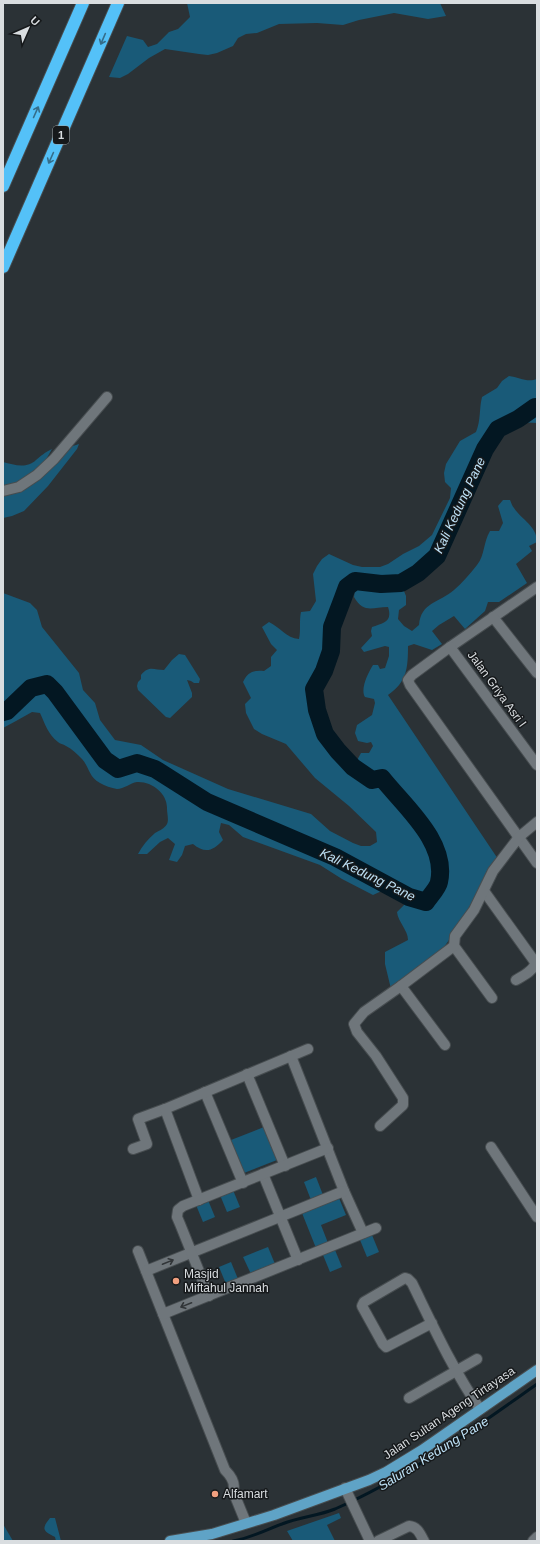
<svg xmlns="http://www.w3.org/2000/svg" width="540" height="1544" viewBox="0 0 540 1544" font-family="Helvetica,sans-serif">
	<rect width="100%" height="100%" fill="#2b3236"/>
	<g fill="#195a78">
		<polygon points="187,3 440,3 446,16 428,19 394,13 359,20 343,25 317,23 279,24 257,33 246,34 238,38 233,46 217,53 208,55 199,54 165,49 149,58 128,74 120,78 109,77 127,36 143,40 148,47 157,44 169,32 178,29 190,17"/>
		<path d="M509,376C519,377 527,383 537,379V404L534,403L516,415L495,426L482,448L434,554L416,570L400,579L381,580L354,577L344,585L339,596L329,626L328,651L320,669L310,689L313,711L321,736L335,753L351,769L371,783L380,782C398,804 448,851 435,882C433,888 428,893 424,898L410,894L337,854L209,799L157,766L137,759L118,765L108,758L58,690L48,680L29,685L3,708V593L30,603L37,610L42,627L79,673L83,690L95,703L100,720L115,740L141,745L163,760L228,789L311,814L330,831L353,843L361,846H370L377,842L376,832L349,806L315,778L286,744L262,734L254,729L246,713L245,704L251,698L243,682C248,672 253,670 264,671L271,666V657L277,650L271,644L262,627L269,622C280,627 286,638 299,639C301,629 299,621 301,612L310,611L316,601L313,574L317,566L322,559L329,554L353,565L362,567H380L388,564L403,554L419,546L432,535L450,498L451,488L445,482L444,473L446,464L460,441L476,432C481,420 479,409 482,397L497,388L502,381Z"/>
		<polygon points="536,411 537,411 537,423 520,422"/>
		<path d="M79,444L77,449L48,486L24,511L12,516L3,518V462C14,465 27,469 36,460C41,456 45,452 52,449L32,484L47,473L70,447Z"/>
		<path d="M503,500H510C511,502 512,506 514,508C522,520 537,526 537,542L529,546L532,551L516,564L527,583L499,602H488L485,611L465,629L454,616L439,625L432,631L442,644L432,650L414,644L408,646C408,668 407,682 388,695L498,859L453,934L438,956L391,989L385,964V952L408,940C408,930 398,922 397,912L408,901L428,906C432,900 441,891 443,883C453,842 407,803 384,774L373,776L355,764L361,753H369L373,746L371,742L367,743L358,741L355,733L357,725L372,715L375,703L374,699L365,697C360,689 368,673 373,665H378L380,669L385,668L389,656V647L385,646L364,652L361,648L372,636L371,631L372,627C383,623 393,622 388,607C372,607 364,614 354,597L356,584L381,587L402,586L406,596V605L399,610L398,619L404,626L412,631L419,625C421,602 439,603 454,590C462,583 470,574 477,565C485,555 483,543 490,531H499L503,523L498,506Z"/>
		<path d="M179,654L185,655L200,679L199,683H194L191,681L187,680L192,693V697L170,718L166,717L138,690L137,686L138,682L141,679V675C149,665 154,670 164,670L172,660Z"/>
		<path d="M46,688L53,695L102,763L117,773L137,767L154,772L206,806L334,860L386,889L373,895L342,879L320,865L243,837L229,825L221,823L219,832L223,840C213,851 205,854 193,844L185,846L182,855L177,862L169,860L175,844L168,838L160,842L147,854H138C142,846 148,839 155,833C160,830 164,829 167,824C169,820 167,813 167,809C168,794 152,781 137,782C130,783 124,789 117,789C111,788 105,786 100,783C88,776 90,768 82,759C77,754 72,749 66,746C63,744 60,744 58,742C48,734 45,724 40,713L32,712L16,721L3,728V716L9,714L34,691Z"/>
		<polygon points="264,1127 277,1160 244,1173 231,1140"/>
		<polygon points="316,1177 323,1195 311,1200 304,1182"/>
		<polygon points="233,1190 240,1207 227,1212 220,1195"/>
		<polygon points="339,1198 346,1215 321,1225 328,1243 316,1248 302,1213"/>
		<polygon points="208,1200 215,1217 203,1222 196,1205"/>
		<polygon points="372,1235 379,1252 367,1257 360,1240"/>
		<polygon points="268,1247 275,1264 251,1274 243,1257"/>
		<polygon points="335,1250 342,1267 330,1272 323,1255"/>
		<polygon points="231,1262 238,1279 226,1284 219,1267"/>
		<polygon points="339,1513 341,1518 327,1525 335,1541 293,1541 287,1531"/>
		<path d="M50,1518H55L61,1541H56L55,1537C43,1531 41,1529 50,1518Z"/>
		<polygon points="3,1524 13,1541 3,1541"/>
	</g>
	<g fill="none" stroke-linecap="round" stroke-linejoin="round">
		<path stroke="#031722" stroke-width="3" d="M233,1541C251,1538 265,1530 282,1524C299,1517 318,1516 335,1509C408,1477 472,1430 537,1384"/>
		<path stroke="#031722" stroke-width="18" d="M3,712L7,711L31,688L47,684L55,692L105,760L118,769L137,763L155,769L207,802L335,857L409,897L426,902C430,896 438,888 439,882C448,842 404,806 382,778L372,780L353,767L338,751L325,734L317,710L314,689L324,671L331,651L332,627L343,598L347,587L355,581L381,584L401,583L418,573L437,556L485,449L498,429L518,419L535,407H537"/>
		<g stroke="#474d50" stroke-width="12">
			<g id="minor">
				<polyline points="3,491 19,487 37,475 54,459 107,397"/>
				<polyline points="537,587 450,647 412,675 408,680 410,685 537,863"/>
				<polyline points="493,617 537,673"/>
				<polyline points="450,647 537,765"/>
				<path d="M484,891L535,962C535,970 523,976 516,980"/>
				<polyline points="454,946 492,998"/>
				<polyline points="401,986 445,1045"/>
				<polyline points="291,1056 344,1191 363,1233"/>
				<polyline points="247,1074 285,1166"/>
				<polyline points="205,1092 243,1183"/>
				<polyline points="380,1126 403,1105 403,1098 376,1056 357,1032 354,1024 364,1012 401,986 454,946 455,936 474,910 493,871 519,837 537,822"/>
				<polyline points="491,1147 537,1217"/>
				<polyline points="133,1149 147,1144 138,1119 165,1109"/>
				<polyline points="263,1174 298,1260"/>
				<polyline points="199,1200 165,1109 308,1049"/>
				<path d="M138,1251L225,1470C231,1476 236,1483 233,1491L246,1523"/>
				<polyline points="146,1271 344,1191"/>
				<polyline points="209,1296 180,1224 177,1217 178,1210 183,1206 328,1148"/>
				<polyline points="163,1314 376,1228"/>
				<path d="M432,1323L386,1347L383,1344L362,1306L364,1302L405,1278L408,1279L412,1283C433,1326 453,1370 480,1409"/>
				<polyline points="409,1398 477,1359"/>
				<polyline points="345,1488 370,1541"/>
				<path d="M378,1541L409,1526C418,1527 420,1534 424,1541"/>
				<polyline points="533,1541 537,1537"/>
			</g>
		</g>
		<g stroke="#474d50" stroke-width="12">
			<polyline id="major" points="170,1541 212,1534 274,1515 369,1480 386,1472 422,1450 537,1370"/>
		</g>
		<g stroke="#474d50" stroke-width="14">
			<g id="highway">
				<polyline points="3,186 83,3"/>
				<polyline points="3,267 118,3"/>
			</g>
		</g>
		<use href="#minor" stroke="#6f767b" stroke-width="10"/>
		<use href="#major" stroke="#5fa3c6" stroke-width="10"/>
		<use href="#highway" stroke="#54c1f8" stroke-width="12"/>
	</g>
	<defs><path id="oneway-shaft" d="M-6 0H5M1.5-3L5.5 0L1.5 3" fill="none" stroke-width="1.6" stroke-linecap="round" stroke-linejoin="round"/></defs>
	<g stroke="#356d8a">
		<use href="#oneway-shaft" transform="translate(103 39) rotate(113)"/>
		<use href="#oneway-shaft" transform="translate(36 112) rotate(-66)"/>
		<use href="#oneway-shaft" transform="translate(51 158) rotate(114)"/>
	</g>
	<g stroke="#313538">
		<use href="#oneway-shaft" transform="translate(168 1262) rotate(-22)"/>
		<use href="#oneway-shaft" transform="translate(186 1305) rotate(158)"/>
	</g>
	<g fill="#f2a07f" stroke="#16191b" stroke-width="1.5">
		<circle cx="176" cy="1281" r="4"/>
		<circle cx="215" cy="1494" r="4"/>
	</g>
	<g text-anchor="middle" stroke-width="3" stroke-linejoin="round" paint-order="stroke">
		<rect fill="#16191b" stroke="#9ea2a5" stroke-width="1" x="53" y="126" width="16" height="18" rx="3"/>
		<g font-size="11" font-weight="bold" fill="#d9dde0">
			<text x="61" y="139">1</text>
		</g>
		<g font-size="12" fill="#d9dde0" stroke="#16191b">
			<text transform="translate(497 689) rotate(54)" y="4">Jalan Griya Asri I</text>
			<text transform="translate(449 1413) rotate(-34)" y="4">Jalan Sultan Ageng Tirtayasa</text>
		</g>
		<g font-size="12" fill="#d9dde0" stroke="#16191b" text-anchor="start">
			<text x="184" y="1278">Masjid<tspan x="184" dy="14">Miftahul Jannah</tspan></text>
			<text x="223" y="1498">Alfamart</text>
		</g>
		<g font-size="13" font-style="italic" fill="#bee2f7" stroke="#16191b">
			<text transform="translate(459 505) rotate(-65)" y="5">Kali Kedung Pane</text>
			<text transform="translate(368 874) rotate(26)" y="5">Kali Kedung Pane</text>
			<text transform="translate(433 1453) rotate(-32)" y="5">Saluran Kedung Pane</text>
		</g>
	</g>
	<rect width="540" height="1544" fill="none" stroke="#d9dde0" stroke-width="8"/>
	<g transform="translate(28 28) rotate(45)" stroke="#16191b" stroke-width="3" paint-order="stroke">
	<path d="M0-3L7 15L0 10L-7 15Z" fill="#d9dde0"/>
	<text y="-6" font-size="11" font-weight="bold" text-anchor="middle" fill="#d9dde0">U</text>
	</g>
</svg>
